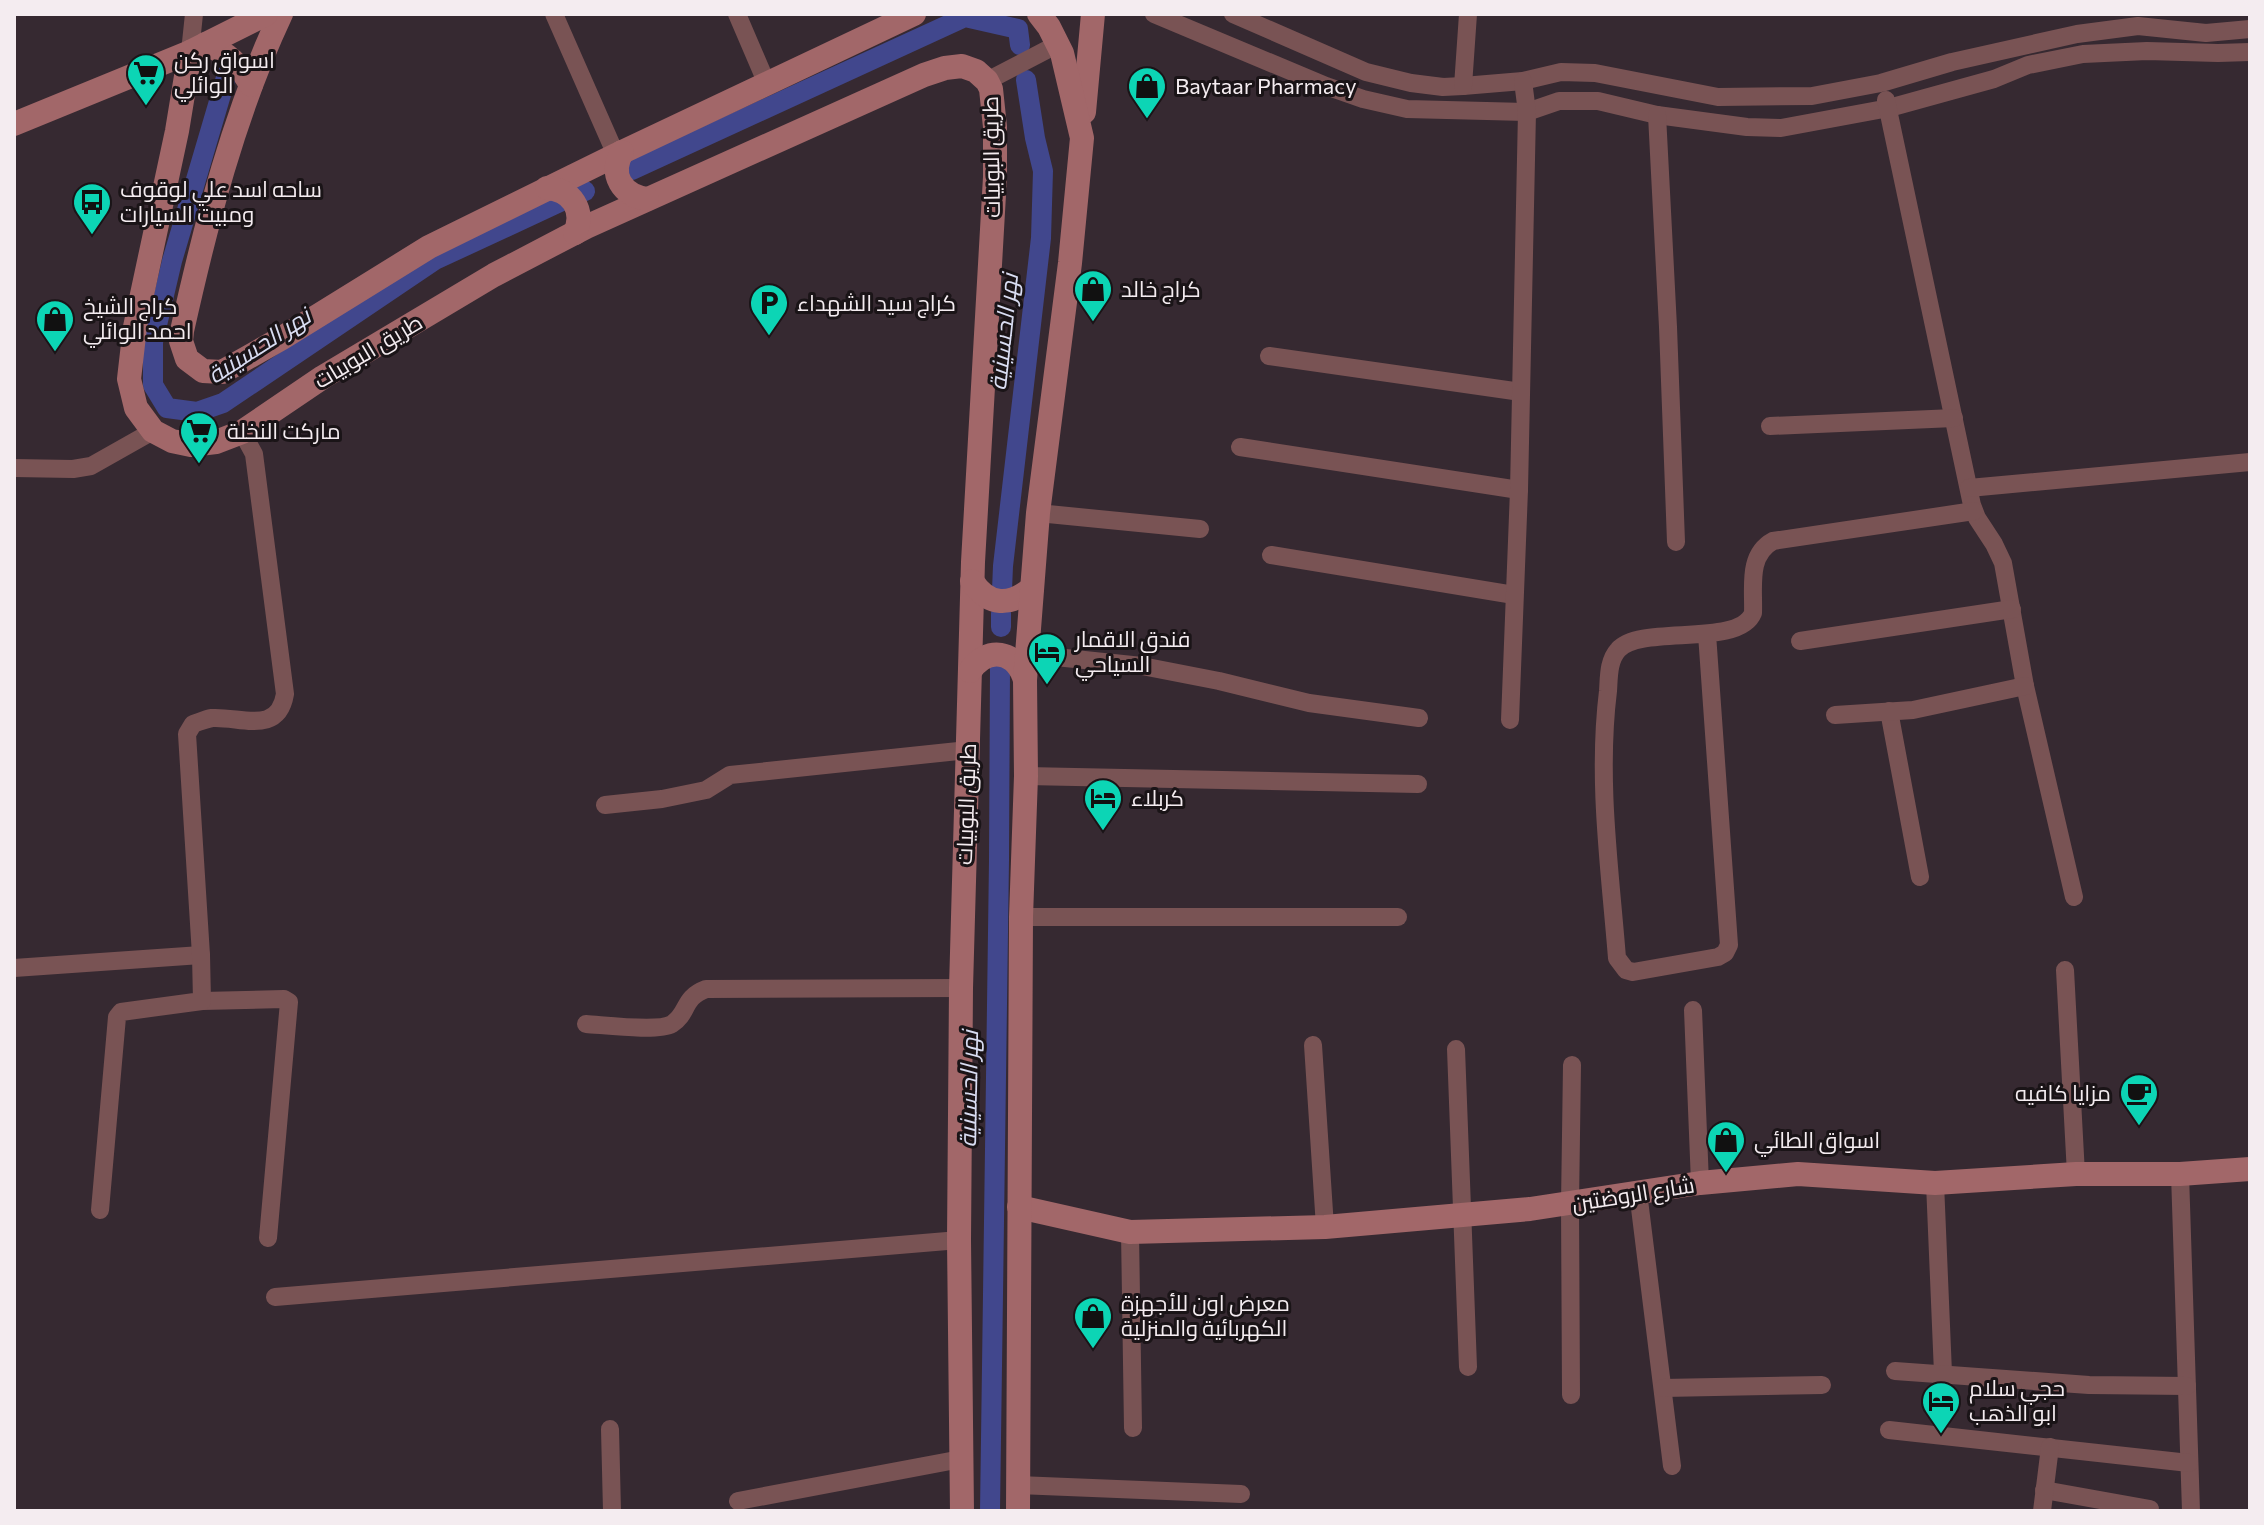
<svg xmlns="http://www.w3.org/2000/svg" width="2264" height="1525" viewBox="0 0 2264 1525" font-family="Commissioner,Cairo,sans-serif">
	<rect width="100%" height="100%" fill="#362931"/>
	<g fill="none" stroke-linecap="round" stroke-linejoin="round">
		<g stroke="#41478d" stroke-width="20">
			<polyline points="230,64 172,261 153,342 153,385 167,408 197,412 223,403 435,260 560,202"/>
			<polyline points="632,170 965,17 1018,29 1020,45"/>
			<polyline points="582,192 585,191"/>
			<polyline points="1002,590 1003,566 1041,238 1043,171 1035,138 1026,80"/>
			<polyline points="1001,627 1001,613"/>
			<polyline points="990,1511 999,860 1000,668"/>
		</g>
		<g stroke="#795354" stroke-width="18">
			<polyline points="554,14 616,155"/>
			<polyline points="737,14 767,84"/>
			<polyline points="1154,14 1326,86 1363,99 1407,109 1527,112 1559,101 1598,101 1657,115 1747,127 1781,128 1889,108 1994,79 2028,65 2083,54 2147,51 2218,53 2250,52"/>
			<polyline points="1233,14 1366,72 1411,83 1443,87 1463,86 1523,81 1561,72 1595,73 1718,97 1812,96 1881,83 1952,62 2077,34 2138,26 2206,33 2250,29"/>
			<polyline points="190,52 194,14"/>
			<polyline points="987,81 1058,44"/>
			<polyline points="1463,86 1468,14"/>
			<polyline points="1886,100 1972,505 1977,518 1994,544 2003,563 2025,686 2074,897"/>
			<polyline points="1657,115 1668,327 1676,542"/>
			<polyline points="1269,356 1521,392"/>
			<polyline points="1770,426 1954,418"/>
			<polyline points="1240,447 1519,490"/>
			<polyline points="14,468 73,469 91,466 153,431"/>
			<polyline points="1969,488 2250,462"/>
			<polyline points="1038,513 1200,529"/>
			<polyline points="1271,555 1514,595"/>
			<path d="M1707,634L1729,945L1725,953L1718,957L1633,972L1626,970L1617,958C1610,869 1597,780 1608,691C1609,678 1608,661 1618,650C1640,624 1739,648 1753,613C1754,588 1747,555 1773,541L1974,511"/>
			<polyline points="1800,641 2012,609"/>
			<polyline points="1027,654 1142,666 1219,681 1309,703 1419,718"/>
			<polyline points="1889,711 1920,877"/>
			<polyline points="1835,715 1913,710 2025,686"/>
			<polyline points="1510,720 1519,490 1527,112 1523,81"/>
			<polyline points="1026,776 1418,784"/>
			<polyline points="605,805 662,799 706,790 730,775 968,750"/>
			<polyline points="1021,917 1398,917"/>
			<polyline points="14,968 201,955"/>
			<polyline points="2065,970 2076,1174"/>
			<polyline points="202,1001 284,999 289,1002 268,1238"/>
			<polyline points="1693,1010 1700,1183"/>
			<path d="M586,1024C604,1025 658,1032 672,1024C689,1013 682,998 706,989L961,988"/>
			<polyline points="1313,1045 1325,1227"/>
			<polyline points="1456,1049 1468,1367"/>
			<polyline points="2180,1174 2191,1511"/>
			<polyline points="1935,1183 1943,1373"/>
			<polyline points="1638,1192 1672,1466"/>
			<path d="M100,1210L117,1017L121,1012L202,1001L201,955L187,734L193,724C199,722 206,719 212,718C240,716 278,736 285,694L254,454L242,432"/>
			<polyline points="1130,1232 1133,1428"/>
			<polyline points="275,1297 959,1240"/>
			<polyline points="1895,1371 2089,1385 2187,1386"/>
			<polyline points="1663,1388 1822,1385"/>
			<polyline points="1571,1395 1570,1204 1572,1065"/>
			<polyline points="610,1429 612,1511"/>
			<polyline points="1889,1430 2189,1463"/>
			<polyline points="1018,1485 1241,1494"/>
			<polyline points="2044,1490 2150,1509"/>
			<polyline points="738,1501 961,1459"/>
			<polyline points="2042,1511 2050,1447"/>
		</g>
		<g stroke="#a26769" stroke-width="24">
			<path d="M281,14C234,114 206,223 182,331L181,341L187,359L203,371L222,372L282,338L429,247L616,155L914,14"/>
			<path d="M206,44C227,53 240,65 251,85"/>
			<polyline points="190,52 177,131 135,327 129,379 136,408 153,431 172,441 191,445 216,442 242,432 323,377 494,275 586,227 924,75 945,68 962,66 976,71 987,81 991,89 995,127 995,177 973,562 961,988 959,1240 962,1511"/>
			<polyline points="1084,112 1093,14"/>
			<polyline points="14,124 190,52 266,14"/>
			<path d="M622,152C609,175 622,195 647,199"/>
			<path d="M547,188C572,190 585,210 575,233"/>
			<path d="M972,581C989,607 1010,606 1032,588"/>
			<path d="M970,671C987,646 1016,650 1025,680"/>
			<polyline points="1019,1207 1130,1232 1325,1227 1530,1209 1700,1183 1798,1174 1935,1183 2076,1174 2180,1174 2250,1169"/>
			<polyline points="1018,1511 1021,917 1026,776 1025,680 1038,513 1070,263 1082,138 1062,53 1049,27 1039,14"/>
		</g>
	</g>
	<defs>
		<g id="supermarket-pin" transform="scale(2)"><path d="M0 17L-7.5 6A9.5 9.5 0 1 1 7.5 6Z" fill="#0cd5b5" stroke="#1a1417"/><path d="M-6-5.5h2.5l.6 2H6L4.5 2H-2.5L-4.4-4H-6ZM-1.5 3.2a1.3 1.3 0 1 0 .1 0ZM3 3.2a1.3 1.3 0 1 0 .1 0Z" fill="#111"/></g>
		<g id="shop-pin" transform="scale(2)"><path d="M0 17L-7.5 6A9.5 9.5 0 1 1 7.5 6Z" fill="#0cd5b5" stroke="#1a1417"/><path d="M-5-2.5h2.3a2.7 3.5 0 0 1 5.4 0H5L5.5 6h-11ZM-1.5-2.5h3a1.5 2.3 0 0 0-3 0Z" fill="#111"/></g>
		<g id="bus-pin" transform="scale(2)"><path d="M0 17L-7.5 6A9.5 9.5 0 1 1 7.5 6Z" fill="#0cd5b5" stroke="#1a1417"/><path d="M-5-6H5V4H4V6H2V4H-2V6H-4V4H-5ZM-3.5-4V0h7V-4ZM-3.5 1.2v1.5H-2V1.2ZM2 1.2v1.5H3.5V1.2Z" fill="#111"/></g>
		<g id="parking-pin" transform="scale(2)"><path d="M0 17L-7.5 6A9.5 9.5 0 1 1 7.5 6Z" fill="#0cd5b5" stroke="#1a1417"/><path d="M-3.5-5.5H1a3.5 3.5 0 0 1 0 7H-1V5.5H-3.5ZM-1-3.4V-.6H.8a1.4 1.4 0 0 0 0-2.8Z" fill="#111"/></g>
		<g id="hotel-pin" transform="scale(2)"><path d="M0 17L-7.5 6A9.5 9.5 0 1 1 7.5 6Z" fill="#0cd5b5" stroke="#1a1417"/><path d="M-6-4.5h1.5V1H6V5H4.5V3h-9V5H-6ZM-4 0a1.8 1.8 0 1 1 3.6 0ZM.5 0V-2.5h3Q6-2.5 6 0Z" fill="#111"/></g>
		<g id="cafe-pin" transform="scale(2)"><path d="M0 17L-7.5 6A9.5 9.5 0 1 1 7.5 6Z" fill="#0cd5b5" stroke="#1a1417"/><path d="M-5.5-4.5H6V0H3Q3 3.5 0 3.5H-2.5Q-5.5 3.5-5.5 0ZM3-3.2v2h1.7v-2ZM-6 4.5H4V6H-6Z" fill="#111"/></g>
	</defs>
	<g fill-rule="evenodd">
		<use href="#supermarket-pin" x="146" y="73"/>
		<use href="#shop-pin" x="1147" y="86"/>
		<use href="#bus-pin" x="92" y="202"/>
		<use href="#shop-pin" x="1093" y="289"/>
		<use href="#parking-pin" x="769" y="303"/>
		<use href="#shop-pin" x="55" y="319"/>
		<use href="#supermarket-pin" x="199" y="431"/>
		<use href="#hotel-pin" x="1047" y="652"/>
		<use href="#hotel-pin" x="1103" y="798"/>
		<use href="#cafe-pin" x="2139" y="1093"/>
		<use href="#shop-pin" x="1726" y="1140"/>
		<use href="#shop-pin" x="1093" y="1316"/>
		<use href="#hotel-pin" x="1941" y="1401"/>
	</g>
	<g text-anchor="middle" stroke-width="6" stroke-linejoin="round" paint-order="stroke">
		<g font-size="22" fill="#f4ecf0" stroke="#1a1417" text-anchor="start">
			<text x="174" y="68">اسواق ركن<tspan x="174" dy="25">الوائلي</tspan></text>
			<text x="1175" y="94">Baytaar Pharmacy</text>
			<text x="120" y="197">ساحه اسد علي لوقوف<tspan x="120" dy="25">ومبيت السيارات</tspan></text>
			<text x="1121" y="297">كراج خالد</text>
			<text x="797" y="311">كراج سيد الشهداء</text>
			<text x="83" y="314">كراج الشيخ<tspan x="83" dy="25">احمد الوائلي</tspan></text>
			<text x="227" y="439">ماركت النخلة</text>
			<text x="1075" y="647">فندق الاقمار<tspan x="1075" dy="25">السياحي</tspan></text>
			<text x="1131" y="806">كربلاء</text>
			<text x="2111" y="1101" text-anchor="end">مزايا كافيه</text>
			<text x="1754" y="1148">اسواق الطائي</text>
			<text x="1121" y="1311">معرض اون للأجهزة<tspan x="1121" dy="25">الكهربائية والمنزلية</tspan></text>
			<text x="1969" y="1396">حجي سلام<tspan x="1969" dy="25">ابو الذهب</tspan></text>
		</g>
		<g font-size="22" fill="#f4ecf0" stroke="#1a1417">
			<text transform="translate(991 157) rotate(-91)" y="8">طريق البوبيات</text>
			<text transform="translate(368 351) rotate(-31)" y="8">طريق البوبيات</text>
			<text transform="translate(966 804) rotate(-88)" y="8">طريق البوبيات</text>
			<text transform="translate(1633 1194) rotate(-9)" y="8">شارع الروضتين</text>
		</g>
		<g font-size="24" font-style="italic" fill="#d9ddf2" stroke="#1a1417">
			<text transform="translate(1004 332) rotate(-84)" y="8">نهر الحسينية</text>
			<text transform="translate(259 346) rotate(-33)" y="8">نهر الحسينية</text>
			<text transform="translate(969 1089) rotate(-89)" y="8">نهر الحسينية</text>
		</g>
	</g>
	<rect width="2264" height="1525" fill="none" stroke="#f4ecf0" stroke-width="32"/>
</svg>
